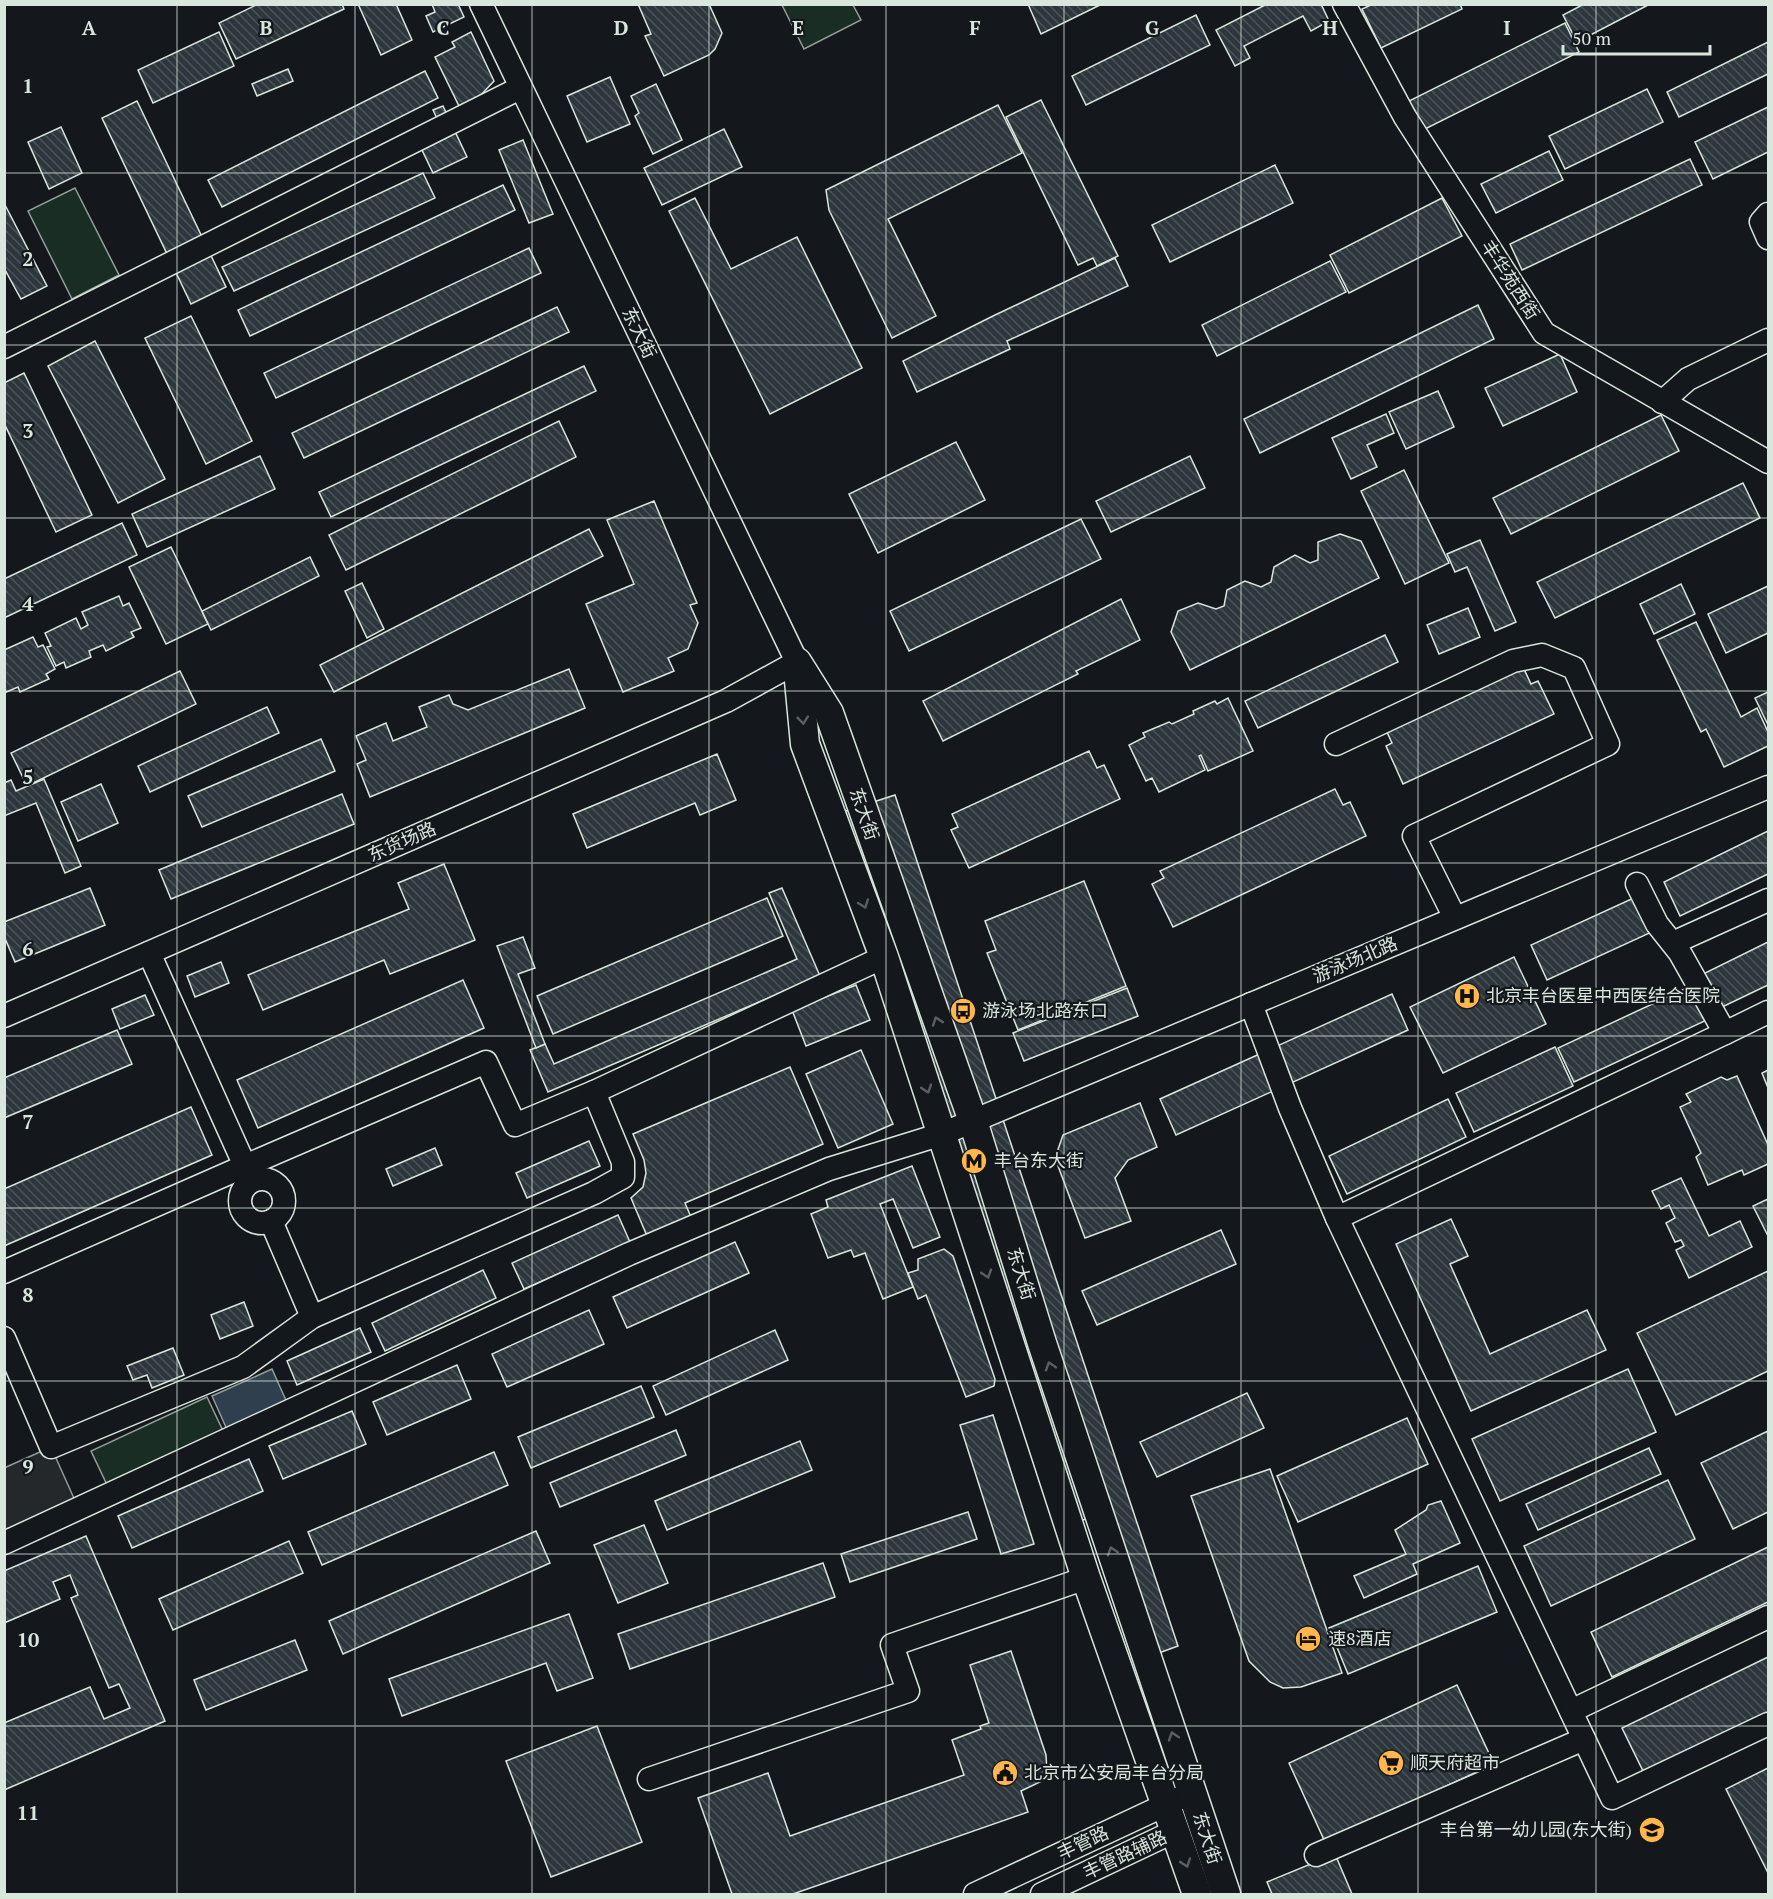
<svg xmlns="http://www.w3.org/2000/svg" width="1773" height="1899" viewBox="0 0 1773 1899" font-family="'PT Serif','Noto Sans SC',serif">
	<defs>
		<pattern id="building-back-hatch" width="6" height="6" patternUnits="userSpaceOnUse" patternTransform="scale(1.5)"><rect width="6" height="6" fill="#2c363c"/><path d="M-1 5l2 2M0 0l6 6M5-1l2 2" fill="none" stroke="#4a5358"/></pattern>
	</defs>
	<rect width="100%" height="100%" fill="#14181c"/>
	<g fill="#1a2d24" stroke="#939e99" stroke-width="1.5">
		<polygon points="782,5 853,5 861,20 804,49"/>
		<polygon points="75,188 119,275 72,299 28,211"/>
		<polygon points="207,1397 225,1435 109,1489 91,1451"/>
	</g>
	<polygon fill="#24282b" stroke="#939e99" stroke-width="1.5" points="51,1447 77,1505 5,1537 4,1468"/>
	<polygon fill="#2f3f4d" stroke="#939e99" stroke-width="1.5" points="272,1369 289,1407 229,1434 212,1396"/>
	<g fill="url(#building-back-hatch)" stroke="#d8e6dc" stroke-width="1.5">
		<polygon points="258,4 342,4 344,9 236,59 219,23"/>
		<polygon points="358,4 396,4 412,40 381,55"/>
		<polygon points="432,4 458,4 464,17 433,32 426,16 435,12"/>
		<polygon points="638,4 709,4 722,33 715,49 709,55 664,76 645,36 651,34"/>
		<polygon points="1028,4 1102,4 1041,34"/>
		<polygon points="1267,4 1321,4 1329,21 1311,31 1303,16 1244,46 1250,58 1235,66 1216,30"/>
		<polygon points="1373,4 1460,4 1462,9 1381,48 1362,9"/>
		<polygon points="1584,4 1650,4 1577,42 1563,15"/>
		<polygon points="1196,15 1210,45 1086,105 1072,76"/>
		<polygon points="1565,23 1579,52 1421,131 1407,102"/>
		<polygon points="219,32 234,66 153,103 138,70"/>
		<polygon points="471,32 494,81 479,97 459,106 435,57 455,47 452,42"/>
		<polygon points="1768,42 1768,74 1679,117 1667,92"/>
		<polygon points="288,69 293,81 257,96 252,84"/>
		<polygon points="425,71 438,98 222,207 208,180"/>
		<polygon points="610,77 630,124 587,142 567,96"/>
		<polygon points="656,84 682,140 653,154 635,116 639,113 631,96"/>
		<polygon points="1647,89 1663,122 1565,169 1549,136"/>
		<polygon points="1041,100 1118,256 1097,266 1093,258 1078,265 1006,117"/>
		<polygon points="137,101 226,287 191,304 102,118"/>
		<polygon points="998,105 1022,153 888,219 936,316 892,338 829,210 826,190"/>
		<polygon points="443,106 467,157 433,173 422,150 446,138 433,110"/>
		<polygon points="1768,107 1768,152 1713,179 1695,142"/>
		<polygon points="61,127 82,173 49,189 28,142"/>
		<polygon points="724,129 742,167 662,205 644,168"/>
		<polygon points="523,140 553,214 529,223 499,150"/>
		<polygon points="1549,151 1563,180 1496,213 1481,184"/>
		<polygon points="1690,159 1702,185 1522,270 1510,244"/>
		<polygon points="1275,165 1293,203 1170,262 1152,225"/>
		<polygon points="423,173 435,198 234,291 222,267"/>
		<polygon points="503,185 515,210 250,336 238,310"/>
		<polygon points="695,198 731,269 797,237 862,368 770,414 669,211"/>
		<polygon points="1442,198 1462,236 1349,293 1330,255"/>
		<polygon points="4,203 47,286 21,299 4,268"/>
		<polygon points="529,248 541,273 276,398 264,373"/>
		<polygon points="1115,258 1128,286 1007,341 1010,349 917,392 903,361 993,316"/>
		<polygon points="1330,261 1346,292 1217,356 1202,325"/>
		<polygon points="1478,305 1494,339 1260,453 1244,419"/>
		<polygon points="557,307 569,332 304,458 292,433"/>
		<polygon points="191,316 252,441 206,464 145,338"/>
		<polygon points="95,341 165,479 118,503 48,366"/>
		<polygon points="1560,354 1577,392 1503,426 1485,388"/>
		<polygon points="584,366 596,391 331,517 319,492"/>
		<polygon points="24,373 92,515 56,532 4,423 4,383"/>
		<polygon points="1438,391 1454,427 1406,449 1389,412"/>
		<polygon points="1386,414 1394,433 1367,445 1377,467 1351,479 1332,438"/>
		<polygon points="1661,415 1679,451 1511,534 1493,498"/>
		<polygon points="559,421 576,457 346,570 329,535"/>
		<polygon points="956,442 985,500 878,553 849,494"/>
		<polygon points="260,456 275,489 147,547 132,514"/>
		<polygon points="1190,456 1205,488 1111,532 1096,501"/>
		<polygon points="1404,470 1449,563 1405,584 1361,491"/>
		<polygon points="1743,483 1760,518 1555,618 1537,582"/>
		<polygon points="654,501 697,603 690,605 698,623 688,649 668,658 674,671 623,692 586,604 634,584 607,520"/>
		<polygon points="1081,519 1101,559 909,651 890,611"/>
		<polygon points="122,523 137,555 4,618 4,579"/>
		<polygon points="589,529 603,556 334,692 320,665"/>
		<polygon points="1340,534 1361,541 1379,578 1190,670 1171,632 1178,611 1198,603 1216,609 1224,606 1227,590 1245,581 1261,587 1271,582 1274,567 1295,555 1310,563 1318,560 1318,542"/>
		<polygon points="1480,540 1516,622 1495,631 1467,567 1455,572 1447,554"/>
		<polygon points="171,547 208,624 166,644 129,567"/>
		<polygon points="310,557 319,576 211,630 202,611"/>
		<polygon points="362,583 384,629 367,638 345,591"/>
		<polygon points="1681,584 1695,614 1654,634 1640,604"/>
		<polygon points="1768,586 1768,633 1726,653 1708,614"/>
		<polygon points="119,596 123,606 129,603 141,628 131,632 134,637 106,651 103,645 89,651 91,657 66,668 64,662 56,666 47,647 51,646 45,633 76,618 81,629 88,625 82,612"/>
		<polygon points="1121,599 1140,640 1076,671 1078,674 943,741 923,701"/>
		<polygon points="1468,608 1480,637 1439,654 1427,625"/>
		<polygon points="1696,622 1741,717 1757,708 1768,732 1768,746 1724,767 1706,729 1701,732 1657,640"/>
		<polygon points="1385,635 1398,662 1258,728 1245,701"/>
		<polygon points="33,637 38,647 43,645 55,669 46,674 49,679 20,692 18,687 4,693 4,650"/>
		<polygon points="1523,667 1531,684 1538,681 1554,714 1403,784 1386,746 1392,743 1386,730"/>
		<polygon points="569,669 585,708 370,797 357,764 366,760 356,736 386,723 393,741 427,727 419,707 449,695 453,704 468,710"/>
		<polygon points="180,671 196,704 27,786 11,753"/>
		<polygon points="1768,692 1768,725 1755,698"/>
		<polygon points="1228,698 1253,751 1208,771 1201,755 1199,756 1205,770 1159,792 1152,778 1146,781 1129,745 1145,737 1143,733 1169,722 1172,724 1194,714 1193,711 1215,701 1217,704"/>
		<polygon points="267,707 279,733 150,792 138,766"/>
		<polygon points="321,739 335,771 202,827 188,796"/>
		<polygon points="1089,751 1097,768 1104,765 1120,799 969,868 951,830 958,827 952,814"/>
		<polygon points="717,754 736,800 700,815 695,803 587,848 573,814"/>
		<polygon points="44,779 81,866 65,873 36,803 4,816 4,783 11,780 16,791"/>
		<polygon points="101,784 118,823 78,841 61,802"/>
		<polygon points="1335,789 1343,805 1350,802 1366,836 1173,927 1152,884 1164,878 1160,871"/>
		<polygon points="342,794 354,824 171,899 159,870"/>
		<polygon points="895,795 1178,1646 1145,1658 1096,1515 1062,1528 824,818"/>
		<polygon points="1768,831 1768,874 1680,916 1664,882"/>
		<polygon points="444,864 475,940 390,974 384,960 263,1010 248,975 409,909 398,883"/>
		<polygon points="1084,881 1126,986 1018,1030 987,953 996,950 985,921"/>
		<polygon points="90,888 105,925 15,962 4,936 4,922"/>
		<polygon points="782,888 820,976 548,1092 530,1050 545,1044 554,1064 797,959 769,893"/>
		<polygon points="1638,896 1654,931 1547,980 1531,945"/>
		<polygon points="767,898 783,936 553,1034 537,996"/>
		<polygon points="523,937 535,968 518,974 545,1044 536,1048 497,946"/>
		<polygon points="1768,942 1768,985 1718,1009 1701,975"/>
		<polygon points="1514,957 1546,1024 1443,1073 1410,1007"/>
		<polygon points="221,962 229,983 195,997 187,976"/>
		<polygon points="463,980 484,1028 258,1128 237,1080"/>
		<polygon points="856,985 870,1020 806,1046 792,1010"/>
		<polygon points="1693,985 1709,1019 1574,1082 1558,1048"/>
		<polygon points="1127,988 1138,1016 1024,1061 1013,1033"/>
		<polygon points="1392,994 1408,1030 1176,1135 1160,1099"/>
		<polygon points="145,995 154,1015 120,1029 112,1009"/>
		<polygon points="117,1030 132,1064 4,1118 4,1078"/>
		<polygon points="1555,1047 1573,1086 1474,1132 1456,1093"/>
		<polygon points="861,1050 893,1124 838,1148 806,1074"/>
		<polygon points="790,1067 823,1144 685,1203 691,1217 647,1236 631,1198 643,1187 646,1173 644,1160 633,1134"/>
		<polygon points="1768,1070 1768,1088 1762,1073"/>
		<polygon points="1737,1076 1768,1145 1768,1164 1744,1175 1742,1170 1708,1185 1696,1157 1701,1153 1680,1107 1691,1102 1686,1094 1721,1077 1727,1080"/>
		<polygon points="1448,1099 1466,1137 1347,1194 1329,1156"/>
		<polygon points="1140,1103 1157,1147 1128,1160 1115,1178 1131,1221 1085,1238 1055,1158 1063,1135"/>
		<polygon points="191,1107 212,1155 4,1246 4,1189"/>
		<polygon points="589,1141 600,1166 527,1198 516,1173"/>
		<polygon points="435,1148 442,1165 393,1186 386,1169"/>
		<polygon points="912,1166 940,1237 913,1248 893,1199 880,1204 913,1287 883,1299 865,1253 854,1257 851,1250 828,1258 811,1214 828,1207 826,1200"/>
		<polygon points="1681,1178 1709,1236 1740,1221 1752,1247 1689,1278 1676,1250 1684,1246 1681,1240 1675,1242 1666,1223 1675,1218 1669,1205 1661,1209 1652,1191"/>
		<polygon points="1768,1199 1768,1236 1753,1206"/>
		<polygon points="618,1215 630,1242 524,1289 512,1263"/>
		<polygon points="1451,1219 1468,1256 1450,1264 1490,1354 1587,1310 1606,1350 1471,1411 1396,1244"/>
		<polygon points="1221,1230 1236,1264 1097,1325 1082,1291"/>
		<polygon points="735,1242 749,1273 627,1328 613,1297"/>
		<polygon points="944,1249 953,1256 995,1379 994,1386 966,1397 926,1295 918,1299 908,1273 918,1270 918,1259"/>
		<polygon points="483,1270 496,1298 385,1351 372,1323"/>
		<polygon points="1768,1271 1768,1371 1676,1415 1637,1333"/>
		<polygon points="244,1302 253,1326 220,1339 211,1315"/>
		<polygon points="589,1310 604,1344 507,1387 492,1354"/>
		<polygon points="360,1328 371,1352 297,1385 287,1361"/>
		<polygon points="775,1330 788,1360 666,1415 653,1386"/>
		<polygon points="173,1348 184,1375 152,1388 147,1375 133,1380 127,1366"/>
		<polygon points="457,1365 471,1399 387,1435 373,1402"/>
		<polygon points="1628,1369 1656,1432 1500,1501 1472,1439"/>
		<polygon points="641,1386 654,1417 531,1468 518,1437"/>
		<polygon points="1247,1393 1264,1428 1157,1477 1140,1442"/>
		<polygon points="352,1411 366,1444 283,1479 269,1446"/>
		<polygon points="993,1415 1034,1544 1001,1554 960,1425"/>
		<polygon points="1407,1418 1428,1464 1298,1522 1277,1476"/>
		<polygon points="676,1430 686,1455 560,1507 550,1483"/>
		<polygon points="1768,1431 1768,1512 1733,1529 1701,1463"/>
		<polygon points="800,1441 812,1470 667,1530 655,1501"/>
		<polygon points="1649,1448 1661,1474 1538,1530 1526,1504"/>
		<polygon points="494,1452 508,1485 322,1565 308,1532"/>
		<polygon points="249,1459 263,1491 132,1548 118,1516"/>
		<polygon points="1270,1469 1342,1673 1301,1687 1283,1688 1270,1682 1249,1661 1191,1496"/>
		<polygon points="1668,1480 1695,1539 1551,1606 1524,1546"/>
		<polygon points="1441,1501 1460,1543 1413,1564 1417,1574 1364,1598 1354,1576 1406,1554 1395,1530 1426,1510 1428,1505"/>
		<polygon points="968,1512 977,1539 850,1582 841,1554"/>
		<polygon points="644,1525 668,1583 618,1603 594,1545"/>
		<polygon points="536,1531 550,1563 343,1654 329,1621"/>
		<polygon points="86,1536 165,1721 4,1790 4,1723 90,1687 104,1719 130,1708 119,1684 109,1688 71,1598 78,1595 70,1575 53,1582 60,1599 4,1623 4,1571"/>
		<polygon points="289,1541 303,1573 173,1630 159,1599"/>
		<polygon points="1768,1547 1768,1602 1612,1677 1591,1632"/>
		<polygon points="823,1563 835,1597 630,1669 618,1634"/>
		<polygon points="1478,1566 1497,1612 1348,1674 1329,1628"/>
		<polygon points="569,1614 593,1678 557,1691 546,1663 402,1716 389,1679"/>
		<polygon points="295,1640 307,1670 206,1710 194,1680"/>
		<polygon points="1011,1651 1046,1755 1047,1772 1040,1782 1021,1791 1028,1812 793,1894 732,1894 698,1798 768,1773 790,1836 964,1775 952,1740 981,1729 980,1726 989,1723 970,1665"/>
		<polygon points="1768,1657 1768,1714 1645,1775 1622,1728"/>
		<polygon points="1457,1685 1494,1764 1325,1842 1289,1763"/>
		<polygon points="597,1726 642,1842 551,1877 506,1761"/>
		<polygon points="1768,1768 1768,1873 1726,1789"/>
		<polygon points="1335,1854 1352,1894 1272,1894 1267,1882"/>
	</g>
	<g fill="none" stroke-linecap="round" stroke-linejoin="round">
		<g stroke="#d8e6dc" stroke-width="25">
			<g id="minor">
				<polyline points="1344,4 1405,117 1544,333 1768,462"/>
				<polyline points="1768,214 1761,222 1768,238"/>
				<polyline points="4,347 520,88"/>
				<polyline points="1662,402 1688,379 1768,340"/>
				<polyline points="1336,744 1513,661 1542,655 1574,668 1608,744 1414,836 1455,918"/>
				<polyline points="1637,884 1657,924 1680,953 1725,1033 1768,1012"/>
				<polyline points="1673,943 1768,900"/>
				<polyline points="149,953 245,1166 486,1062 515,1125 594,1092"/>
				<polyline points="1251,1004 1290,1108 1337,1218"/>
				<polyline points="4,1016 726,701 797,662 481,4"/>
				<polyline points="1725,1033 1337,1218 1612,1798 1768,1724"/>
				<circle cx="262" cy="1201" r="22"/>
				<polyline points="271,1221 312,1317"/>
				<polyline points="4,1272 245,1166 252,1181"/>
				<polyline points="4,1338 51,1447 243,1367 312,1317 594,1193 623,1177 623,1162 594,1092 884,957"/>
				<polyline points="4,1543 629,1254 829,1169 942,1134 973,1121 1768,787"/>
				<polyline points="1571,1711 1768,1617"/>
				<polyline points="649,1779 908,1691 892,1645 1086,1578"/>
				<polyline points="1316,1855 1584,1739"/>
				<polyline points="975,1894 1180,1798"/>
				<polyline points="1042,1894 1175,1831"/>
			</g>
		</g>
		<g stroke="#d8e6dc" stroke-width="31">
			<g id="major">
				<polyline points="797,662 829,713 973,1121 1042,1343 1226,1894"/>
				<polyline points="798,670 805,744 884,957 1086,1578 1197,1894"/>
			</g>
		</g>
		<use href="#minor" stroke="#14181c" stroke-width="22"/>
		<use href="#major" stroke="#14181c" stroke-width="28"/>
	</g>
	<defs><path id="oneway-chevron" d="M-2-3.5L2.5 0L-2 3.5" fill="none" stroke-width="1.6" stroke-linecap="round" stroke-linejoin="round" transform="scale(1.5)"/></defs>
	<g stroke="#59605f">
		<use href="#oneway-chevron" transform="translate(803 720) rotate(84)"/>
		<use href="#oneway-chevron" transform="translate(864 904) rotate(70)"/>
		<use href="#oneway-chevron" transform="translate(937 1021) rotate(-109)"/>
		<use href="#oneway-chevron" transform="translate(927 1089) rotate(72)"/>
		<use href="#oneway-chevron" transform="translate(987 1274) rotate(72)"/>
		<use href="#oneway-chevron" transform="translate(1050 1366) rotate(-108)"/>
		<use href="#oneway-chevron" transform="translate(1112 1551) rotate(-108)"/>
		<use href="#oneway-chevron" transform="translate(1173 1736) rotate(-108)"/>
		<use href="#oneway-chevron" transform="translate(1186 1863) rotate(71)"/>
	</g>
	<path fill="none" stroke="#d8e6dc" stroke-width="1.5" stroke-opacity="0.55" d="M177,4V1894M355,4V1894M532,4V1894M709,4V1894M886,4V1894M1064,4V1894M1241,4V1894M1418,4V1894M1596,4V1894M4,173H1768M4,345H1768M4,518H1768M4,691H1768M4,863H1768M4,1036H1768M4,1208H1768M4,1381H1768M4,1554H1768M4,1726H1768"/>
	<defs>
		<g id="hospital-disc" transform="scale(1.35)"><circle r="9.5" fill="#ffb74d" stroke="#14181c"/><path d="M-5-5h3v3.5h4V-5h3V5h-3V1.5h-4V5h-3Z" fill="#111"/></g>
		<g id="bus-disc" transform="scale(1.35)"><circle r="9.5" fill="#ffb74d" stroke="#14181c"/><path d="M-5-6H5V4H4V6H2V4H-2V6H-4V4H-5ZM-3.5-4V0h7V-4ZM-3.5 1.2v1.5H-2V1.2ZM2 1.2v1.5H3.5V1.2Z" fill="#111"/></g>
		<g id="metro-disc" transform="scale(1.35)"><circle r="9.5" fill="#ffb74d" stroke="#14181c"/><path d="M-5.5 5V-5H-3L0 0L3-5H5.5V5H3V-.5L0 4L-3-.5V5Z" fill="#111"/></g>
		<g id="hotel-disc" transform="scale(1.35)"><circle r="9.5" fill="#ffb74d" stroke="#14181c"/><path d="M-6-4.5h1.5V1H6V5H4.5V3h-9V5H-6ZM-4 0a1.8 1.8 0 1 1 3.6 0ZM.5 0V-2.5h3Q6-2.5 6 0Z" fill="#111"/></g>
		<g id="supermarket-disc" transform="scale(1.35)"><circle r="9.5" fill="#ffb74d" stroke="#14181c"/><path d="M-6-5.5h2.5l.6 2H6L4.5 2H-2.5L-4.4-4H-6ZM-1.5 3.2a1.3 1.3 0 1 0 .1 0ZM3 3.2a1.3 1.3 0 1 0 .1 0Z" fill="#111"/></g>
		<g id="civic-disc" transform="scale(1.35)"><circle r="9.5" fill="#ffb74d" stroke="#14181c"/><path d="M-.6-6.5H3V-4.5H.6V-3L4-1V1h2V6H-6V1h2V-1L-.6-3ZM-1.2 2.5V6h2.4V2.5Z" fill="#111"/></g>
		<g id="school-disc" transform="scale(1.35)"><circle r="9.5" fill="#ffb74d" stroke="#14181c"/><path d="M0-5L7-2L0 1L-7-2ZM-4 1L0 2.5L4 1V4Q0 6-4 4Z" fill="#111"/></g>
	</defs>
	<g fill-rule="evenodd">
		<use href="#hospital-disc" x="1467" y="996"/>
		<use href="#bus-disc" x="963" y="1011"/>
		<use href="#metro-disc" x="974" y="1161"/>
		<use href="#hotel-disc" x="1308" y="1639"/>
		<use href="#supermarket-disc" x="1391" y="1763"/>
		<use href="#civic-disc" x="1005" y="1773"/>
		<use href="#school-disc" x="1652" y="1830"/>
	</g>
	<g text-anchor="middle" stroke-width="4.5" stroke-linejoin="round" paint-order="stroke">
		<g font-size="18" fill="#d8e6dc" stroke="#14181c">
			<text transform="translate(1510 280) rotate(57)" y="6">丰华苑西街</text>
			<text transform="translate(639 333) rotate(64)" y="6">东大街</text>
			<text transform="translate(864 814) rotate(71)" y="6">东大街</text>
			<text transform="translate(402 842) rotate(-24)" y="6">东货场路</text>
			<text transform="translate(1355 960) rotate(-23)" y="6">游泳场北路</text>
			<text transform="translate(1021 1274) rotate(73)" y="6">东大街</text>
			<text transform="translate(1207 1838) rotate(72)" y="6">东大街</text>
			<text transform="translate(1083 1843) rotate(-25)" y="6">丰管路</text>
			<text transform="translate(1125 1855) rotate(-25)" y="6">丰管路辅路</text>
		</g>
		<g font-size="18" fill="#d8e6dc" stroke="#14181c" text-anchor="start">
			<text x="1486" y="1002">北京丰台医星中西医结合医院</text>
			<text x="982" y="1017">游泳场北路东口</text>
			<text x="994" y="1167">丰台东大街</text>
			<text x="1328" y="1645">速8酒店</text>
			<text x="1410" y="1769">顺天府超市</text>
			<text x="1024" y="1779">北京市公安局丰台分局</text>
			<text x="1632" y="1836" text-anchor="end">丰台第一幼儿园(东大街)</text>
		</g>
	</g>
	<g font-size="20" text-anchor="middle" font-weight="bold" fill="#d8e6dc" stroke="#14181c" stroke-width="4.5" stroke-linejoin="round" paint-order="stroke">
		<text x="89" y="35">A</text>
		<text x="266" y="35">B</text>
		<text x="443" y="35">C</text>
		<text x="621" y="35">D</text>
		<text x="798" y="35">E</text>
		<text x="975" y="35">F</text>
		<text x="1152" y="35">G</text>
		<text x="1330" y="35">H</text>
		<text x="1507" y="35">I</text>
		<text x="28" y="93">1</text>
		<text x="28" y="266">2</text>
		<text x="28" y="438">3</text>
		<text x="28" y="611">4</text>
		<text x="28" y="784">5</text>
		<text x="28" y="956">6</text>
		<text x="28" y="1129">7</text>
		<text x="28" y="1302">8</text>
		<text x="28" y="1474">9</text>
		<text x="28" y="1647">10</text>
		<text x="28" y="1820">11</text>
	</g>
	<rect width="1773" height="1899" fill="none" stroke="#d8e6dc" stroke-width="12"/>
	<path d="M1563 45v9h147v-9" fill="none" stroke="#d8e6dc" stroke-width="3"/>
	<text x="1572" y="45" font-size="18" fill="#d8e6dc" stroke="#14181c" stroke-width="4.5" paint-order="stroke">50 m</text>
</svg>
